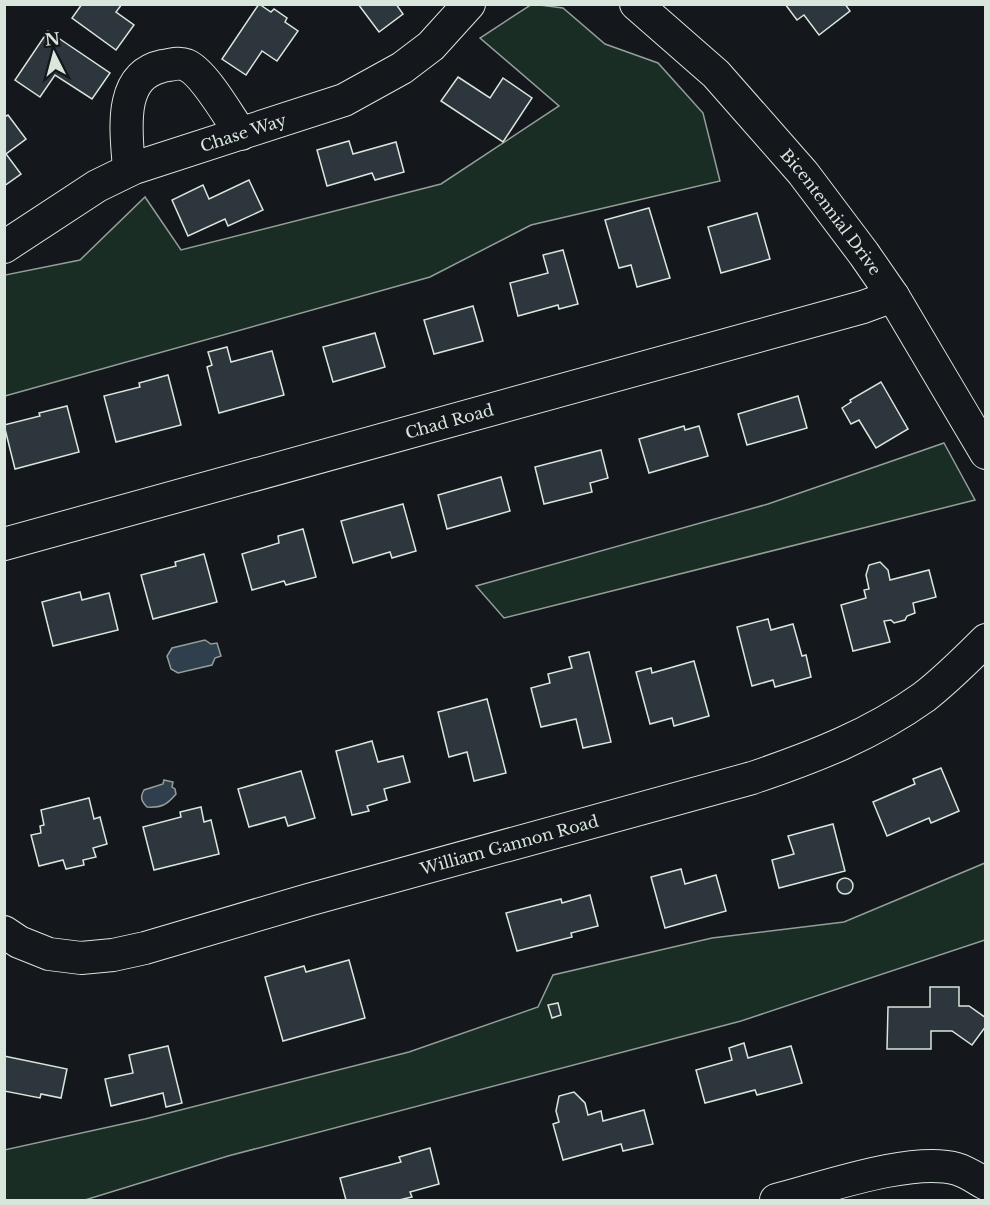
<svg xmlns="http://www.w3.org/2000/svg" width="990" height="1205" viewBox="0 0 990 1205" font-family="'Libre Baskerville',serif">
	<rect width="100%" height="100%" fill="#14181c"/>
	<g fill="#1a2d24" stroke="#939e99" stroke-width="1.5">
		<polygon points="532,4 563,8 605,44 658,63 703,113 720,181 531,225 430,277 5,396 5,275 80,260 145,197 181,250 441,184 559,106 480,38"/>
		<polygon points="944,443 975,500 504,618 476,586 768,504"/>
		<polygon points="985,863 985,940 741,1021 228,1156 85,1200 5,1200 4,1150 145,1119 409,1052 538,1007 553,975 712,938 844,922"/>
	</g>
	<g fill="#2f3f4d" stroke="#939e99" stroke-width="1.5">
		<polygon points="205,640 211,644 217,643 221,656 215,658 212,665 178,673 171,669 167,656 172,648"/>
		<path d="M164,780L173,782L172,787L175,789L176,794C167,805 161,808 147,807C141,801 140,797 144,790L163,784Z"/>
	</g>
	<g fill="#2c363c" stroke="#d8e6dc" stroke-width="1.5">
		<polygon points="82,4 122,4 116,12 134,25 116,50 72,18"/>
		<polygon points="259,4 271,12 274,9 287,18 285,22 298,31 277,61 262,51 246,75 222,59"/>
		<polygon points="358,4 396,4 403,14 379,32"/>
		<polygon points="785,4 845,4 850,11 819,35 804,15 797,20"/>
		<polygon points="48,31 110,73 92,99 55,75 40,97 15,80"/>
		<polygon points="458,77 490,98 503,78 532,98 503,142 441,101"/>
		<polygon points="8,115 26,139 6,154 21,174 4,186 4,117"/>
		<polygon points="349,141 353,154 396,142 404,172 375,180 372,173 327,186 317,150"/>
		<polygon points="249,180 263,210 228,226 225,219 188,236 172,200 203,185 209,199"/>
		<polygon points="649,208 670,278 637,287 631,265 619,268 605,220"/>
		<polygon points="757,213 770,259 721,273 708,227"/>
		<polygon points="563,250 578,304 559,309 558,305 518,316 510,283 548,273 543,255"/>
		<polygon points="473,306 483,341 434,354 424,320"/>
		<polygon points="375,333 385,367 333,382 323,347"/>
		<polygon points="227,347 231,362 272,351 284,395 219,413 207,367 212,365 208,352"/>
		<polygon points="168,375 181,425 116,442 104,396 140,387 139,383"/>
		<polygon points="881,382 908,429 876,448 859,420 851,424 842,408 851,402 850,400"/>
		<polygon points="798,396 807,428 747,445 738,414"/>
		<polygon points="67,406 79,452 15,469 4,425 40,416 39,413"/>
		<polygon points="684,426 685,430 699,426 708,456 649,473 639,439"/>
		<polygon points="601,450 608,478 590,483 592,492 544,504 535,467"/>
		<polygon points="501,477 510,511 447,529 438,495"/>
		<polygon points="403,504 416,551 392,558 390,552 353,563 341,521"/>
		<polygon points="303,529 316,577 286,585 284,581 252,590 242,554 279,543 278,536"/>
		<polygon points="204,554 217,602 153,619 141,575 176,566 175,562"/>
		<polygon points="880,562 888,570 890,580 929,570 936,597 913,603 915,613 907,616 905,620 894,623 891,620 884,621 890,642 853,651 841,605 866,598 864,590 869,589 866,575 869,565"/>
		<polygon points="80,592 82,600 109,593 118,630 53,646 42,602"/>
		<polygon points="768,619 771,630 793,624 802,656 806,655 811,677 775,687 773,680 752,686 737,627"/>
		<polygon points="589,652 611,742 583,748 576,719 541,727 531,688 550,683 548,674 572,668 569,657"/>
		<polygon points="694,661 709,716 674,726 672,718 650,724 636,672 651,668 652,673"/>
		<polygon points="487,699 506,773 474,781 467,752 449,757 438,712"/>
		<polygon points="372,741 378,762 403,756 410,782 384,789 387,800 367,806 369,811 352,815 336,751"/>
		<polygon points="941,768 959,811 931,823 929,818 887,836 873,802 915,784 913,779"/>
		<polygon points="301,771 315,818 288,826 285,817 249,827 238,789"/>
		<polygon points="89,798 94,819 100,817 107,844 93,848 96,857 83,860 84,865 66,869 63,860 39,866 31,835 41,833 40,826 44,825 41,810"/>
		<polygon points="201,807 204,822 211,820 219,854 154,870 143,827 181,817 180,812"/>
		<polygon points="833,824 845,871 779,888 772,860 794,854 788,836"/>
		<polygon points="681,869 685,884 716,875 726,911 665,928 651,877"/>
		<circle cx="845" cy="886" r="8"/>
		<polygon points="590,895 598,926 571,933 572,937 517,951 506,913 561,899 562,903"/>
		<polygon points="349,960 365,1018 283,1041 265,977 304,966 306,972"/>
		<polygon points="930,987 959,987 959,1006 969,1006 986,1018 986,1026 972,1045 952,1031 931,1031 931,1049 887,1049 888,1007 930,1007"/>
		<polygon points="558,1003 561,1015 552,1018 548,1005"/>
		<polygon points="744,1043 748,1058 791,1046 802,1083 757,1095 755,1090 705,1103 696,1070 732,1060 729,1048"/>
		<polygon points="168,1046 182,1103 166,1107 163,1093 111,1106 105,1079 133,1073 129,1055"/>
		<polygon points="4,1056 67,1069 61,1098 41,1094 40,1098 4,1091"/>
		<polygon points="574,1092 585,1103 588,1115 601,1111 603,1121 644,1110 653,1144 623,1151 621,1144 563,1160 553,1124 559,1122 556,1111 559,1096"/>
		<polygon points="430,1148 439,1184 410,1192 412,1197 399,1200 346,1200 340,1178 401,1162 399,1157"/>
	</g>
	<g fill="none" stroke-linecap="round" stroke-linejoin="round">
		<g stroke="#d8e6dc" stroke-width="34">
			<g id="minor">
				<path id="s1" d="M636,4L716,74L803,173L864,254L893,296L986,453"/>
				<path d="M129,170C127,135 116,76 163,66C170,65 179,62 186,65C204,72 229,117 241,134"/>
				<path id="s2" d="M4,247L97,186L134,168L344,100L402,68L431,46L469,4"/>
				<path id="s3" d="M4,544L863,307L893,296"/>
				<path id="s4" d="M4,932L19,942L49,954L81,958L113,955L145,948L308,900L752,778C814,757 871,735 924,697C946,680 966,660 986,640"/>
				<path d="M776,1200C823,1188 912,1156 957,1169C967,1172 977,1179 986,1184"/>
			</g>
		</g>
		<use href="#minor" stroke="#14181c" stroke-width="32"/>
	</g>
	<g text-anchor="middle" stroke-width="4.5" stroke-linejoin="round" paint-order="stroke">
		<g font-size="16" fill="#d8e6dc" stroke="#14181c">
			<text dy="6" stroke="none"><textPath href="#s2" startOffset="267">Chase Way</textPath></text>
			<text dy="6" stroke="none"><textPath href="#s1" startOffset="286">Bicentennial Drive</textPath></text>
			<text dy="6" stroke="none"><textPath href="#s3" startOffset="462">Chad Road</textPath></text>
			<text dy="6" stroke="none"><textPath href="#s4" startOffset="526">William Gannon Road</textPath></text>
		</g>
	</g>
	<rect width="990" height="1205" fill="none" stroke="#d8e6dc" stroke-width="12"/>
	<g transform="translate(54 54) rotate(354)" stroke="#14181c" stroke-width="4.5" paint-order="stroke">
	<path d="M0-4.5L10 22L0 15L-10 22Z" fill="#d8e6dc"/>
	<text y="-9" font-size="16" font-weight="bold" text-anchor="middle" fill="#d8e6dc">N</text>
	</g>
</svg>
